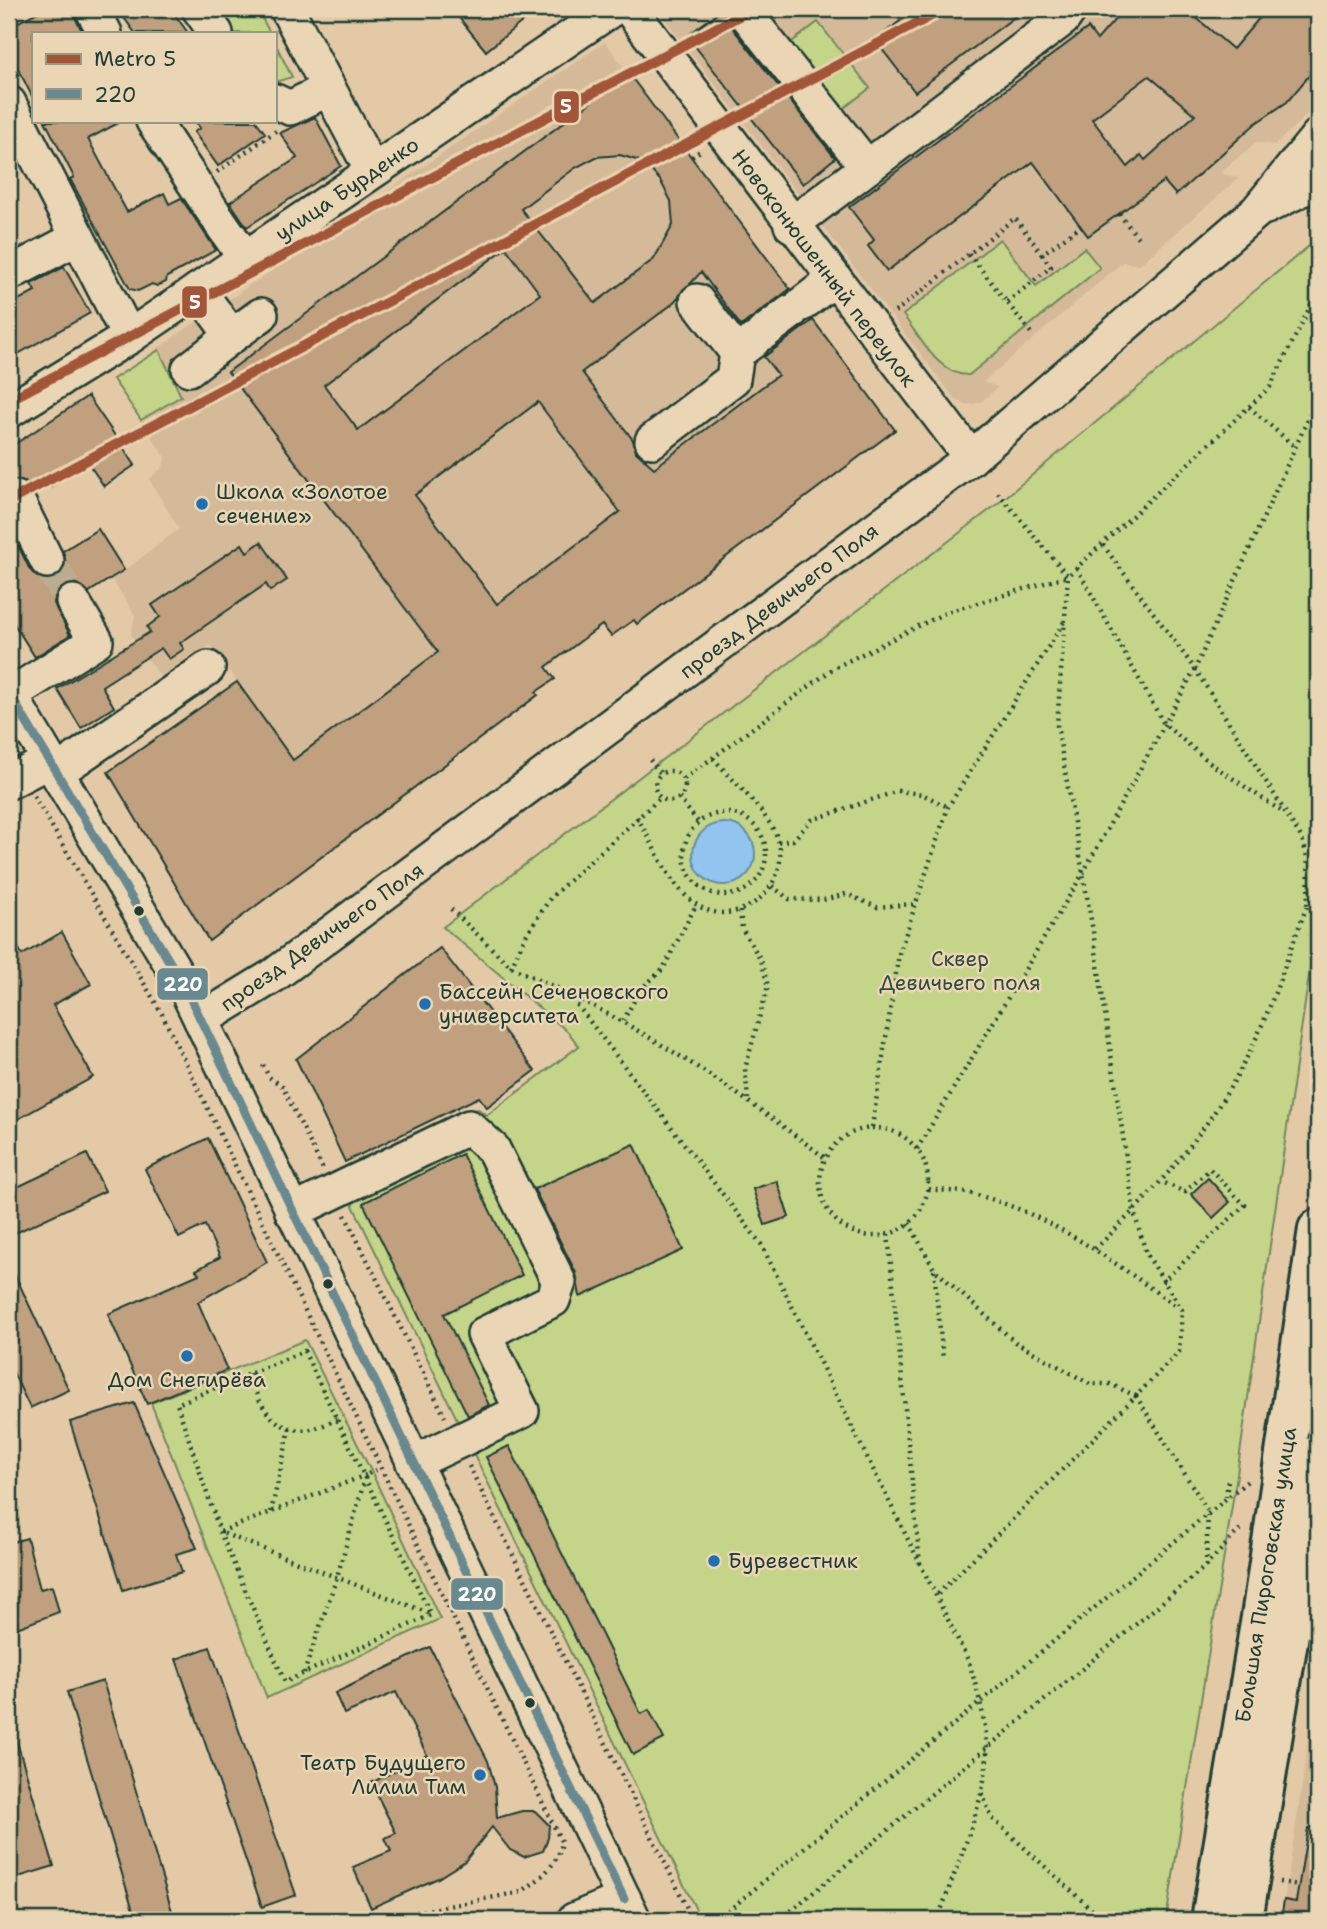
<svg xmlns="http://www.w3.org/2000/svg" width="1327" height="1929" viewBox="0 0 1327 1929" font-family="'Shantell Sans',sans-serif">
	<rect width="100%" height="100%" fill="#e4c9a7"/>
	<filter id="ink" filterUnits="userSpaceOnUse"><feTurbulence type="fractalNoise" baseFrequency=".0143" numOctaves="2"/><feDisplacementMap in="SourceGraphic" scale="14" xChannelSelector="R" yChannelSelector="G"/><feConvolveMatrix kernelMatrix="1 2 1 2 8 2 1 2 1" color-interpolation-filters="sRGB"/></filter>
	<g filter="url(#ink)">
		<g fill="#d5ba99">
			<polygon points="657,9 1318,9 1318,104 1275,145 1256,142 1220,173 1239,178 1139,265 1123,262 983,382 998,387 981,402 965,405 954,398"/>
			<polygon points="605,42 895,430 637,624 633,620 611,637 601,625 546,667 555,679 537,692 538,695 209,941 156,851 293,760 211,645 161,678 131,635 135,615 112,580 179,529 149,479 163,467 165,457 113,379"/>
			<polygon points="1318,1678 1318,1920 1281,1920 1292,1851"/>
		</g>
		<g fill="#c4d489" stroke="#72885e" stroke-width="2">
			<polygon points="230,9 257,9 270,33 231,33 219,16"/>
			<polygon points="818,22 870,88 840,111 788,45"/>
			<polygon points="275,43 292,77 275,82"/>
			<path d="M1000,239L1036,286L1084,248L1100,268L969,375C939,376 920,337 903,315Z"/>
			<polygon points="1318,245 1318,913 1236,1481 1166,1920 701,1920 339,1177 478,1109 487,1115 579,1046 568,1032 443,927 996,505 1309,246"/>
			<polygon points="159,350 181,396 141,420 113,379"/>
			<polygon points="305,1340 372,1473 440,1619 267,1698 151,1403"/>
		</g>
		<circle fill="#93c4ef" stroke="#658ea4" stroke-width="2" cx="724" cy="854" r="31"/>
		<g fill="#c0a07e" stroke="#1f3d34" stroke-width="2" fill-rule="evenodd">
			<polygon points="43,9 71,9 83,33 33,33 33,98 9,51 9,27"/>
			<polygon points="118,9 171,9 188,33 135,33"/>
			<polygon points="452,9 538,9 486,51"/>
			<polygon points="723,9 727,21 835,158 803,184 687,36"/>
			<polygon points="916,9 1025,9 915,92 875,40"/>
			<path d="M1124,9H1186L1233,49L1267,9H1318V65L1287,102L1256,123L1176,195L1164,181L1088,236L1033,162L887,271L868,246L874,240L849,207L1088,28L1097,40ZM1149,76L1195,115L1145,160L1141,155L1128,167L1092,119Z"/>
			<path d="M629,74L790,289L741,326L701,272L671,305L582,372L633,440L636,452L654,468L778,375L764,357L813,320L895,430L637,624L634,620L611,636L602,625L546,667L555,679L536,692L538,695L209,941L108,772L237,682L293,760L438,652L228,372ZM620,155L643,162L660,180L671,201L673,225L654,259L595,303L521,209L575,168L596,157ZM506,248L540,294L358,430L324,385ZM538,402L620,512L497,604L415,495Z"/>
			<polygon points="315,117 341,166 247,227 230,202 297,158 280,133"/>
			<polygon points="45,121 122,121 88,139 127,212 164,193 169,204 181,198 216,250 167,277 166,282 157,286 152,284 138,291 130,289 70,179 74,177"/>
			<polygon points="195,121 256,121 265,133 218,166 194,132 200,128"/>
			<polygon points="64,267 90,313 9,359 9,305 35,291 31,284"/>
			<polygon points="88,396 135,465 104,486 88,463 51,487 49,484 35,492 26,482 9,480 9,448"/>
			<polygon points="9,527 30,570 37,577 46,580 56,578 66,563 63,551 98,529 124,570 89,592 74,583 63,586 56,593 54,603 70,635 35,657 9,616"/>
			<polygon points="261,542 287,580 270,591 266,584 180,643 184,649 169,659 161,648 102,686 114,707 81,728 57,689 150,632 147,627 160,617 152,605 242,544 247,552"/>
			<polygon points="9,930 22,955 62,932 91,984 53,1005 93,1077 9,1124"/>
			<polygon points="440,948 535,1071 487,1107 479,1097 345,1162 296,1059"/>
			<polygon points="208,1138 267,1262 198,1302 227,1370 147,1404 108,1314 199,1274 196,1270 220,1257 205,1225 179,1238 145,1169"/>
			<polygon points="634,1144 683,1250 580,1297 576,1273 534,1189"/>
			<polygon points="87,1154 105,1191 9,1236 9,1191"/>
			<polygon points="462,1154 522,1275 444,1314 489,1405 468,1416 363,1203"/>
			<polygon points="1208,1178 1230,1202 1213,1218 1191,1194"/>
			<polygon points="777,1181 789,1217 765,1225 753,1189"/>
			<polygon points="9,1262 69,1390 30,1408 9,1364"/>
			<polygon points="134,1403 197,1548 176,1554 182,1572 123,1590 70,1422"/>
			<polygon points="509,1446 641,1714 649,1710 664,1739 633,1755 486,1457"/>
			<polygon points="27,1538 40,1589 52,1586 59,1612 9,1631 9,1543"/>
			<polygon points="210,1647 296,1895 262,1907 176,1659"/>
			<polygon points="430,1647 488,1761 495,1787 497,1818 522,1811 535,1811 549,1825 548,1838 543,1851 524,1857 510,1850 492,1827 465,1861 438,1878 371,1908 353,1867 391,1851 385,1838 396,1833 371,1783 427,1755 396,1692 344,1714 335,1693"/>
			<polygon points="103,1681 172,1911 140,1920 136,1920 67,1692"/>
			<polygon points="14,1732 54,1866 9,1880 9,1733"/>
			<polygon points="1308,1828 1318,1829 1318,1920 1281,1920 1284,1900 1296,1902"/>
		</g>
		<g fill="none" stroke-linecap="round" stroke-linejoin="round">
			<polyline stroke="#bdad90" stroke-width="33" stroke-dasharray="33 17" stroke-linecap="butt" points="47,561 73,602"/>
			<g stroke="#1f3d34" stroke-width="38">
				<g id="minor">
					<polyline points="92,9 105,33"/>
					<polyline points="199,9 216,33"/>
					<polyline points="287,9 372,171"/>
					<polyline points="630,9 971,458"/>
					<polyline points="742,9 867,167"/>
					<polyline points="275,101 290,108 328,89"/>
					<polyline points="9,103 129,337"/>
					<polyline points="153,121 214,213"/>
					<polyline points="1266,207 1318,181"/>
					<polyline points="220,222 245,258"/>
					<polyline points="791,225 1063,19 1070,9"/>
					<polyline points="9,274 77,238"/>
					<polyline points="697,301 737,353"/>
					<polyline points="802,304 833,280"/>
					<polyline points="763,333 791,312"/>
					<polyline points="232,336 261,315"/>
					<polyline points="189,369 232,336 198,290"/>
					<polyline points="9,411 129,337 612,9"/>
					<polyline points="652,441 733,379 737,353 753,341"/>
					<polyline points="16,498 47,561"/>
					<polyline points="9,693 187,991 634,1920"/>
					<polyline points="10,695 96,641 73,602"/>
					<polyline points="57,772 208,668"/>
					<polyline points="9,782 49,761"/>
					<polyline points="201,1020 273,976 971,458 1257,211 1318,136"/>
					<polyline points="292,1212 469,1127 493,1149 559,1282 553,1300 484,1334 522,1411 413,1463"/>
					<polyline points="574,1920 624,1899"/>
				</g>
			</g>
			<g stroke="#1f3d34" stroke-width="44">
				<g id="major">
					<polyline points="1211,1920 1261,1617 1318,1229"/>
					<polyline points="1243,1920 1318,1454"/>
				</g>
			</g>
			<g stroke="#1f3d34" stroke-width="4.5" stroke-dasharray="2 5" stroke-linecap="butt">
				<polyline points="692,157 700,151"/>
				<polyline points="217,172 276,131"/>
				<polyline points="1119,214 1139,239"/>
				<polyline points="969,254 1031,333"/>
				<polyline points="1007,302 1051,267 1042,254"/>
				<polyline points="1312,303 1318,290"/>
				<polyline points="895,312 1015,218 1042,254 1081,226"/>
				<polyline points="1249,407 1294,446"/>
				<path d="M1103,545L1195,669L1301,837C1311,861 1309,882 1307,906L1318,908"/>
				<polyline points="1077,568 1164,724 1213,765 1284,813"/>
				<polyline points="650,760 661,774"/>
				<circle cx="670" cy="786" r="15"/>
				<polyline points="684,779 834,668 947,612 1068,576 998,493"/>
				<path d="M34,796L162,1014L562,1843C557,1866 540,1879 521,1892L375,1920"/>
				<polyline points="679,798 698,822"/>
				<circle cx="725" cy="854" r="41"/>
				<path d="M637,817C653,844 668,883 693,902C733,934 790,890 779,843C772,816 732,780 713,758"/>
				<polyline points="778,842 793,840 812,820 898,791 922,794 948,807"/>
				<polyline points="772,886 789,899 823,900 846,894 877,907 913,904"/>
				<path d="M451,909L511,967L568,993L761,1244L969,1662C977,1690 986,1719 987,1748C989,1797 953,1872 938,1920"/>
				<polyline points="740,911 742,929 761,960 768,986 745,1069 748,1099"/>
				<polyline points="511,967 525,937 551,897 660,798"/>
				<path d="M569,994C661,1039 744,1096 825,1158"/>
				<polyline points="623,1021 640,990 663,969 696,905"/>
				<polyline points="263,1065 269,1077 282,1086 323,1169"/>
				<polyline points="872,1127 899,954 948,807 1064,622"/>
				<circle cx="874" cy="1182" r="54"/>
				<polyline points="917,1149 1082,875 1195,669 1318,397"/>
				<path d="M929,1189C944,1191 962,1191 977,1195C1052,1215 1114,1262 1177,1307"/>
				<polyline points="345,1215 445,1417"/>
				<polyline points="909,1223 934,1269 1015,1342 1090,1384 1110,1384 1136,1396 935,1597"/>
				<polyline points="888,1234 920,1564"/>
				<path d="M1095,1249C1156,1191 1212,1128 1250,1051C1273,1005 1288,954 1307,906"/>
				<polyline points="934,1270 943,1359"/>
				<polyline points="1162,1282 1245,1205 1210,1169 1185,1192 1162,1182"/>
				<polygon points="304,1351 431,1615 285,1682 220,1532 177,1404"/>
				<path d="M250,1373C260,1419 291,1447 337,1418"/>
				<polyline points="469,1466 693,1920"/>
				<polyline points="366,1475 220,1532 431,1614"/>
				<polyline points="1226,1497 1228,1480"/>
				<polyline points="271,1512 290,1428"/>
				<polyline points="1206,1566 1208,1511 1136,1396 1179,1352 1182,1310 1146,1253 1134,1212 1093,931 1057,725 1068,576 1270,387 1312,303 1318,307"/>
				<polyline points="304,1673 337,1577 366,1475 380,1468"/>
				<polyline points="982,1793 992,1818 1103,1920"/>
				<polyline points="1279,1882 1299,1885"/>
				<polyline points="717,1920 1250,1479"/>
				<polyline points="780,1920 1206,1566 1243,1526"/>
			</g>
			<use href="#minor" stroke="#ead5b4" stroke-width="33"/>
			<use href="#major" stroke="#ead5b4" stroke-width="38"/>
			<g stroke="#ead5b4" stroke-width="14">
				<polyline id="bus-1" points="9,693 187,991 624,1899"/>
			</g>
			<use href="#bus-1" stroke="#68898f" stroke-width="9"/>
			<g stroke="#ead5b4" stroke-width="16">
				<g id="metro-1">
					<polyline points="9,400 752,9"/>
					<polyline points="9,501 944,9"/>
				</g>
			</g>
			<use href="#metro-1" stroke="#a35539" stroke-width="10"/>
		</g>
	</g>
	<g fill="#1f6fb2" stroke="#ead5b4" stroke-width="2.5">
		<circle cx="202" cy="504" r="7"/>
		<circle cx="425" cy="1004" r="7"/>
		<circle cx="187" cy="1356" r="7"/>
		<circle cx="714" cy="1561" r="7"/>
		<circle cx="480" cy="1775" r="7"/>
	</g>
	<g fill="#1f3d34" stroke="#ead5b4" stroke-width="2.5">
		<circle cx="139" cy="911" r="6"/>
		<circle cx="328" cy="1284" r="6"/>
		<circle cx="530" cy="1703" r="6"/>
	</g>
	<g text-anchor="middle" stroke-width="5" stroke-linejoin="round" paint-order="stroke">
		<g font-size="21" fill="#1f3d34" stroke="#ead5b4">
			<text transform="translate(347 189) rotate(-34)" y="7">улица Бурденко</text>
			<text transform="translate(824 268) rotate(53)" y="7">Новоконюшенный переулок</text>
			<text transform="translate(779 601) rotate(-37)" y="7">проезд Девичьего Поля</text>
			<text transform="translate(322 937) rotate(-35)" y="7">проезд Девичьего Поля</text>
			<text transform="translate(1266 1575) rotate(-81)" y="7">Большая Пироговская улица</text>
		</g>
		<g font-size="21" fill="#1f3d34" stroke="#ead5b4" text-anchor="start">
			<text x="216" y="499">Школа «Золотое<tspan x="216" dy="24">сечение»</tspan></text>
			<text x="439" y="999">Бассейн Сеченовского<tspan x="439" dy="24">университета</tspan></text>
			<text x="187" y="1387" text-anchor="middle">Дом Снегирёва</text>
			<text x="728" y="1568">Буревестник</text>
			<text x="466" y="1770" text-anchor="end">Театр Будущего<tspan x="466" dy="24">Лилии Тим</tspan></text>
		</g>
		<g font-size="21" fill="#304c3c" stroke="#ead5b4">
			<text x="960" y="966">Сквер<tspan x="960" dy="24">Девичьего поля</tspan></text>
		</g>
	</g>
	<g stroke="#ead5b4" stroke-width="2.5">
		<rect x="553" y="90" width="27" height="34" rx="7" fill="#a35539"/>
		<rect x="181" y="285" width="27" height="34" rx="7" fill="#a35539"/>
		<rect x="156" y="967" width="53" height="34" rx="7" fill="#68898f"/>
		<rect x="450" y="1577" width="54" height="34" rx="7" fill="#68898f"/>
	</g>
	<g font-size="19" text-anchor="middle" font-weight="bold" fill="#fff">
		<text x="566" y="113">5</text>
		<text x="195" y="309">5</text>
		<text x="183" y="991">220</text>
		<text x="477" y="1601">220</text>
	</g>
	<rect width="1327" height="1929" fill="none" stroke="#ead5b4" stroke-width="35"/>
	<rect x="18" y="18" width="1292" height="1894" fill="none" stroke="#1f3d34" stroke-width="2.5" filter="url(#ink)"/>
	<rect x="32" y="32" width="245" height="91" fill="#ead5b4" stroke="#999881" stroke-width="2"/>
	<rect x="46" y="54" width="35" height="10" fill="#a35539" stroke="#999881" stroke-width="2"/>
	<text x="94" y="66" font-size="21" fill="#1f3d34">Metro 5</text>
	<rect x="46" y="89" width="35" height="10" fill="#68898f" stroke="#999881" stroke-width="2"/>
	<text x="94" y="102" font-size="21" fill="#1f3d34">220</text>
</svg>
